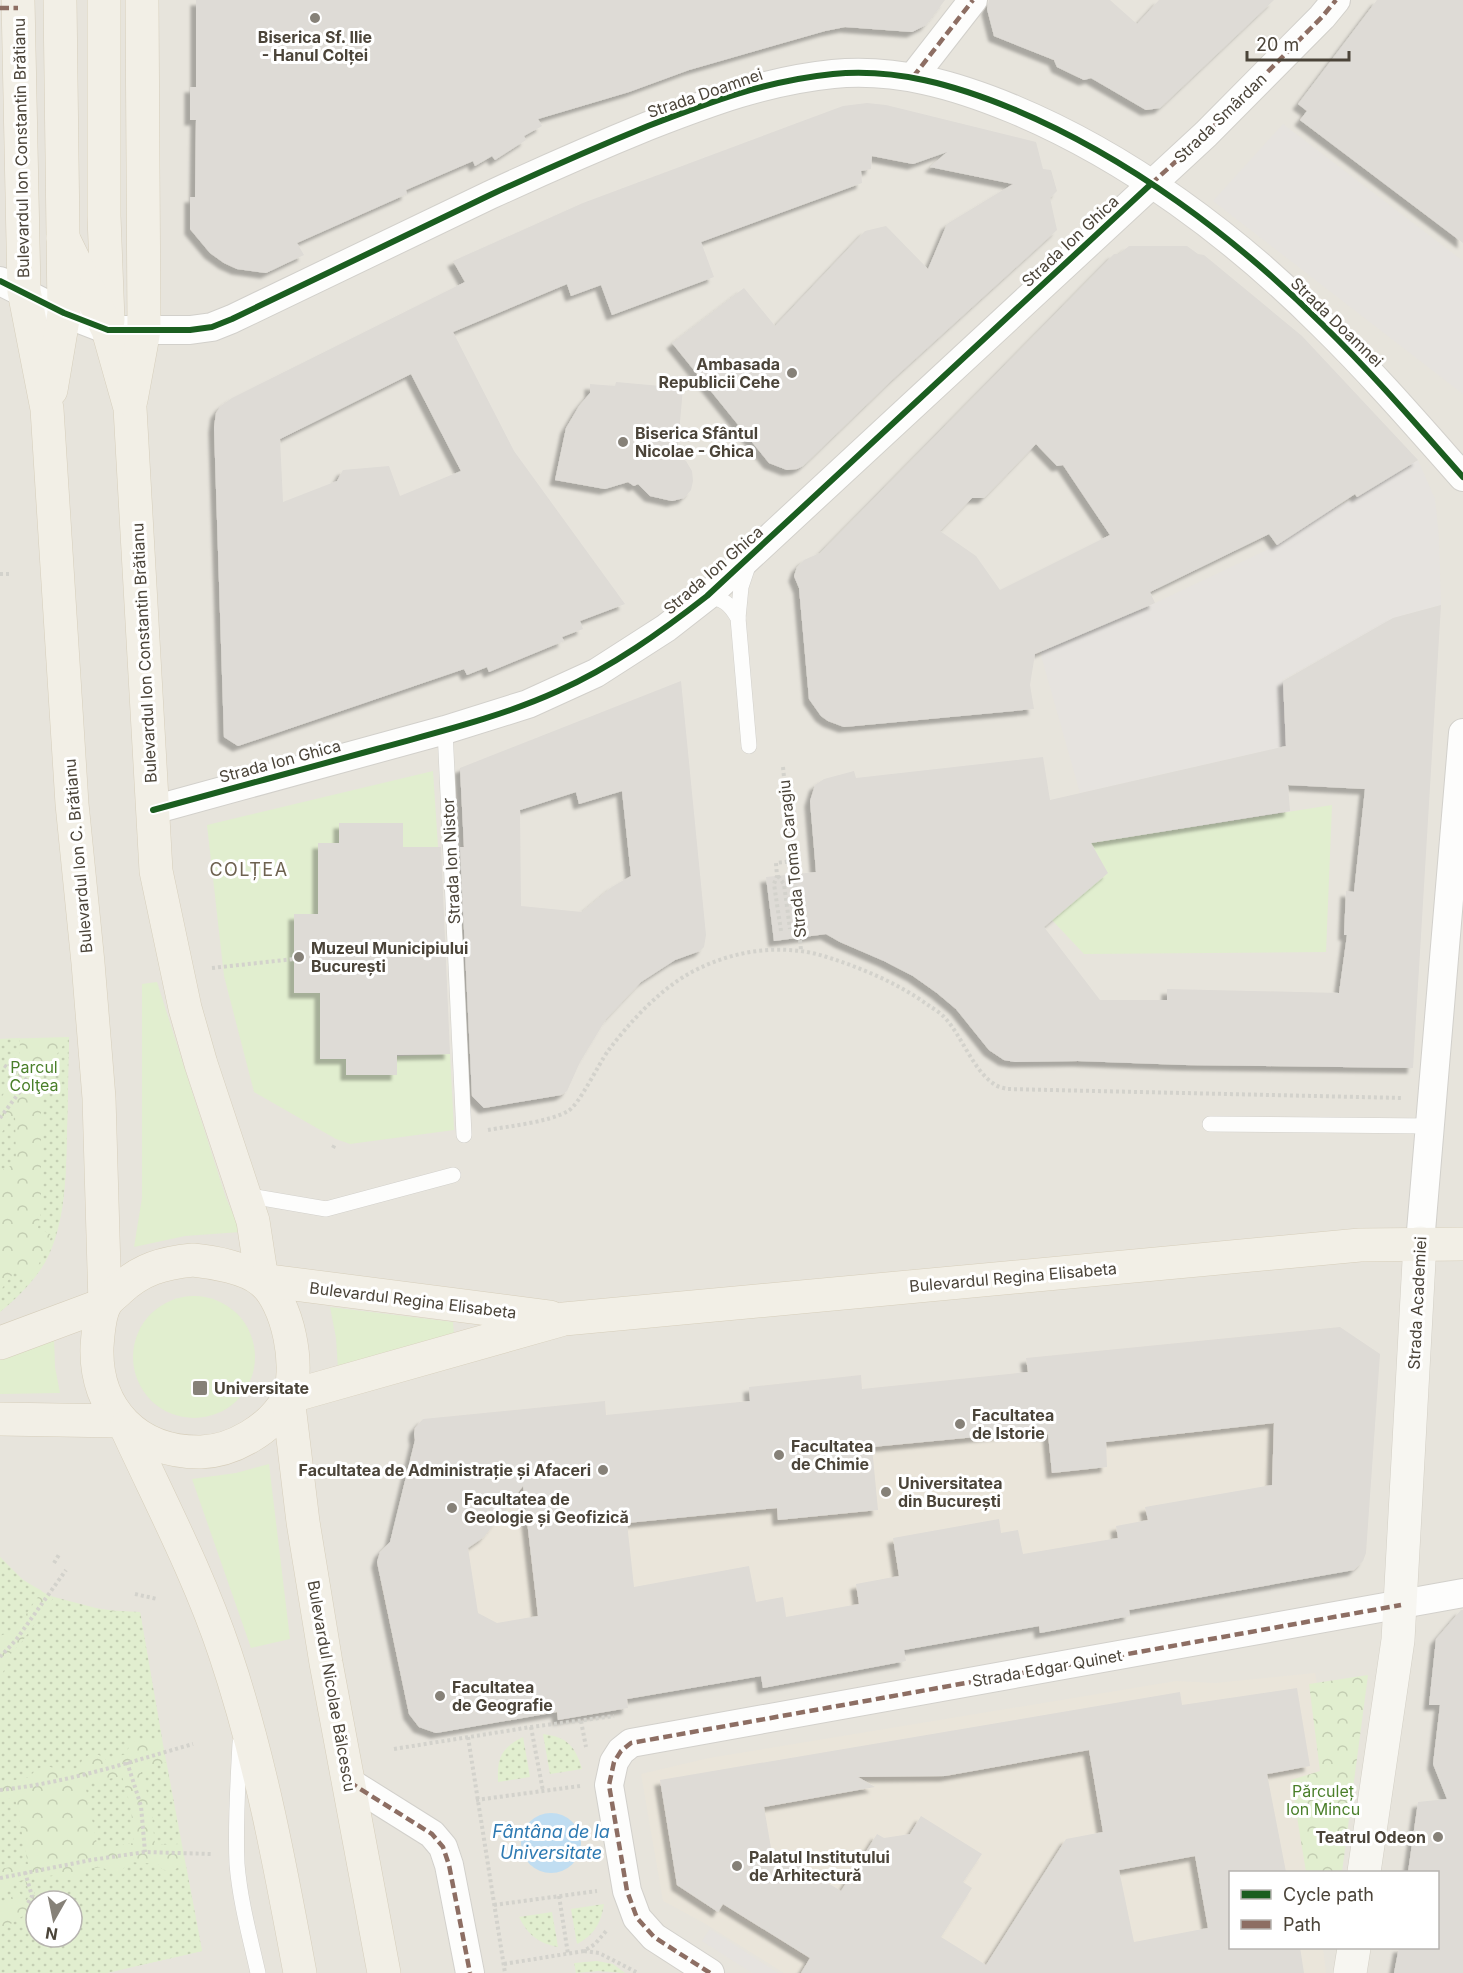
<svg xmlns="http://www.w3.org/2000/svg" width="1463" height="1973" viewBox="0 0 1463 1973" font-family="Inter,sans-serif">
	<defs>
		<pattern id="park-crowns" width="20" height="18" patternUnits="userSpaceOnUse" patternTransform="scale(1.5)"><rect width="20" height="18" fill="#e1eecf"/><path d="M2 6a3 3 0 1 1 6 0M12 15a3 3 0 1 1 6 0" fill="none" stroke="#c3cdb2"/></pattern>
		<pattern id="garden-dots" width="8" height="8" patternUnits="userSpaceOnUse" patternTransform="scale(1.5)"><rect width="8" height="8" fill="#e1eecf"/><path d="M2 2h.1M6 6h.1" fill="none" stroke="#c3cdb2" stroke-width="1.8" stroke-linecap="round"/></pattern>
		<filter id="shadow"><feDropShadow dx="-5.5" dy="5.5" stdDeviation="1.5" flood-color="#0004"/></filter>
	</defs>
	<rect width="100%" height="100%" fill="#f4f2ee"/>
	<path fill="#e7e4dc" fill-rule="evenodd" d="M0,0H1463V1973H0ZM1230,1872H1438V1948H1230ZM36,1901H72V1937H36Z"/>
	<g fill="#eae5da">
		<polygon points="1338,1327 1377,1352 1366,1553 1363,1561 1354,1570 1129,1610 1130,1616 1040,1633 1038,1626 627,1699 628,1708 558,1720 556,1712 436,1733 419,1727 409,1714 380,1581 382,1577 377,1562 380,1552 390,1544 415,1441 414,1434 415,1428 423,1419 436,1420 443,1417 605,1401 607,1415 750,1401 749,1387 861,1375 863,1389 1027,1372 1026,1358"/>
		<polygon points="1315,1673 1331,1754 1324,1872 1230,1872 1230,1948 1323,1948 1326,1973 784,1973 704,1923 663,1901 641,1774 709,1758 1176,1681 1215,1683"/>
	</g>
	<g fill="#e1eecf">
		<polygon points="433,771 442,907 430,847 403,847 403,823 339,823 339,843 319,843 318,914 294,915 294,993 320,993 320,1059 450,1054 454,1130 350,1144 336,1139 254,1092 224,976 207,825"/>
		<polygon points="1332,805 1326,952 1084,954 1052,920 1107,873 1091,843"/>
		<polygon points="157,982 226,1198 241,1232 185,1236 134,1247 142,1198 142,984"/>
		<circle cx="194" cy="1357" r="61"/>
		<polygon points="330,1307 453,1322 454,1336 338,1369 336,1338"/>
		<polygon points="54,1337 55,1367 60,1393 0,1394 0,1358"/>
		<polygon points="269,1464 290,1639 251,1648 192,1479 236,1473"/>
	</g>
	<g fill="url(#park-crowns)" fill-rule="evenodd">
		<path d="M69,1037C68,1068 68,1099 67,1129C66,1170 66,1215 50,1252C39,1277 20,1295 0,1312V1039Z"/>
		<path d="M0,1557C32,1600 89,1611 140,1612L162,1739L202,1951L106,1973H0ZM36,1901H72V1937H36Z"/>
		<polygon points="1368,1675 1342,1872 1306,1872 1291,1780 1320,1771 1309,1684"/>
	</g>
	<g fill="url(#garden-dots)" fill-rule="evenodd">
		<path d="M69,1037C68,1068 68,1099 67,1129C66,1170 66,1215 50,1252C39,1277 20,1295 0,1312V1291L16,1270L29,1279L38,1266L52,1235L38,1228L41,1210V1077Z"/>
		<polygon points="20,1038 19,1073 0,1099 0,1039"/>
		<polygon points="15,1114 16,1163 1,1171 0,1176 0,1135"/>
		<polygon points="0,1557 23,1580 42,1591 12,1635 5,1634 0,1636"/>
		<path d="M54,1597L107,1611L140,1612L162,1739C146,1745 134,1730 126,1754L106,1760L99,1755L90,1754L82,1760L79,1768L59,1771C47,1763 37,1766 30,1777L0,1783V1677L6,1667L5,1660L21,1643Z"/>
		<path d="M543,1734C567,1737 575,1746 582,1769L550,1774Z"/>
		<path d="M523,1737L530,1777L498,1782C497,1758 501,1748 523,1737Z"/>
		<polygon points="166,1762 181,1844 155,1845 151,1806 141,1772"/>
		<polygon points="122,1776 131,1808 134,1843 98,1849 85,1784"/>
		<polygon points="15,1798 28,1864 0,1869 0,1800"/>
		<path d="M129,1862L158,1864L162,1869L170,1872L181,1866H186L202,1951L106,1973H0V1925L3,1929L32,1910L29,1905C39,1898 33,1889 30,1879L55,1875C68,1883 76,1881 86,1869L102,1867C113,1875 121,1874 129,1862ZM36,1901H72V1937H36Z"/>
		<path d="M25,1880L30,1895L26,1901L19,1892L0,1905V1893C8,1892 12,1889 16,1882Z"/>
		<path d="M604,1904C601,1923 594,1935 577,1944L571,1909Z"/>
		<path d="M552,1912L558,1947C538,1943 528,1935 519,1917Z"/>
		<polygon points="597,1961 613,1964 625,1973 598,1971 576,1973 574,1963"/>
	</g>
	<g fill="#e6e3df">
		<polygon points="1283,124 1463,261 1463,394 1213,201"/>
		<polygon points="1418,460 1435,499 1439,537 1441,605 1393,618 1283,680 1286,746 1080,793 1040,652 1155,603 1277,545 1332,509 1357,497"/>
		<polygon points="710,1929 778,1973 752,1973 702,1941"/>
	</g>
	<circle fill="#c0ddf1" cx="551" cy="1843" r="30"/>
	<g fill="#dedbd6" fill-rule="evenodd" filter="url(#shadow)">
		<polygon points="196,0 945,0 926,25 912,32 845,27 825,31 689,70 629,92 538,119 542,126 524,136 526,140 495,160 492,156 475,166 473,161 406,190 407,194 297,243 304,255 266,273 237,269 224,263 210,253 190,229 190,197 195,197 196,120 190,120 190,87 196,87"/>
		<polygon points="989,0 1110,0 1137,24 1159,0 1274,0 1160,108 1146,110 1091,78 1084,80 1057,67 1054,60 994,36 987,9"/>
		<polygon points="1377,0 1463,0 1463,243 1300,120 1307,111 1298,104"/>
		<path d="M867,103L886,105L1036,142L1043,169L1051,170L1057,191L1050,198L1057,230L892,380L803,466L797,469L787,470L769,463L672,343L744,288L775,326L865,231L886,226L928,269L947,224L1013,184L930,167L947,152L913,164L872,156L871,169L861,171L862,183L701,242L714,277L612,315L601,285L571,296L567,284L453,332L514,451L625,604L580,621L583,629L562,637L564,641L489,672L487,667L467,675L464,669L238,746L224,737L214,427L216,413L221,406L232,398L465,282L453,261L583,203L843,106ZM411,374L461,471L400,496L389,466L343,470L337,481L283,502L280,439Z"/>
		<path d="M1129,246H1187L1198,254L1204,255L1302,336L1418,460L1357,497L1355,494L1277,545L1269,534L1150,592L1155,603L1035,654L1030,685L1034,709L844,727L828,721L821,716L809,699L799,588L794,576L797,567L804,560L820,553L1114,254H1119ZM1036,444L1057,466L1063,465L1110,535L1000,590L976,556L940,531L972,498H984Z"/>
		<polygon points="616,382 683,388 677,456 686,461 692,471 693,481 691,490 684,498 672,501 650,496 638,484 634,486 628,482 605,489 555,480 566,428 579,406 590,393 590,384 615,386"/>
		<path d="M1441,605L1413,1068L1185,1065L1078,1061L1015,1062L1004,1060L989,1050L956,1009L937,993L913,976L884,961L840,942L826,934L774,941L766,877L816,872L810,801L815,785L824,779L854,771L856,778L1043,757L1050,800L1286,746L1283,681L1393,618ZM1288,785L1365,789L1354,892L1346,891L1344,935H1347L1339,993L1167,989V1000H1100L1044,927L1108,873L1091,843L1290,811Z"/>
		<path d="M681,681L706,935L704,947L700,951L675,960L641,982L606,1019L580,1062L567,1091L561,1095L484,1108L472,1096L460,847H464L460,768ZM622,791L631,876L612,887L582,912L521,906L520,810L576,792L579,804Z"/>
		<polygon points="339,823 403,823 403,847 441,847 450,1054 397,1055 397,1075 346,1075 346,1059 320,1059 320,993 294,993 294,914 318,914 318,843 339,843"/>
		<path d="M1340,1327L1380,1354L1366,1553L1363,1561L1354,1570L1129,1610L1130,1616L1040,1633L1039,1626L904,1650L906,1661L763,1688L761,1676L627,1699L628,1708L558,1720L557,1712L436,1733L419,1727L409,1714L377,1562L380,1552L390,1542L415,1440L414,1434L415,1428L423,1419L605,1401L606,1415L750,1401L749,1387L861,1375L862,1389L1028,1372L1026,1358ZM1274,1423L1272,1485L1145,1507L1148,1520L1116,1526L1118,1538L1023,1554L1018,1530L1001,1533L999,1519L893,1538L899,1576L856,1584L859,1604L786,1617L783,1597L756,1602L749,1566L634,1587L627,1523L777,1508L778,1520L878,1510L872,1447L1038,1431V1435L1048,1434L1052,1473L1107,1467L1106,1442ZM523,1486L538,1616L497,1623L478,1613L468,1548L484,1537Z"/>
		<polygon points="1461,1610 1463,1610 1463,1973 1394,1973 1399,1947 1437,1947 1437,1872 1408,1872 1418,1802 1447,1799 1433,1764 1440,1705 1429,1705 1436,1639"/>
		<path d="M1297,1688L1310,1766L1267,1774L1286,1872H1230V1947H1300L1304,1973H801L810,1958L723,1904L718,1912L677,1885L660,1780L1180,1692L1182,1705ZM1089,1750L1103,1832L1066,1839L986,1965L941,1937L972,1888L963,1882L982,1854L921,1816L910,1834L884,1838L877,1834L841,1891L771,1848L764,1807L875,1787L858,1777L945,1776ZM1195,1856L1208,1928L1134,1942L1119,1870Z"/>
	</g>
	<g fill="none" stroke-linecap="round" stroke-linejoin="round">
		<g stroke="#d2d0cb" stroke-width="16">
			<g id="lane">
				<path d="M707,596C724,599 730,604 738,618L749,746"/>
				<polyline points="738,618 741,587 748,566"/>
				<polyline points="445,730 464,1135"/>
				<polyline points="1210,1124 1429,1126"/>
				<polyline points="245,1195 326,1209 453,1175"/>
				<path d="M240,1743C238,1783 235,1823 237,1864C240,1901 250,1937 258,1973"/>
			</g>
		</g>
		<g stroke="#d2d0cb" stroke-width="30">
			<g id="street">
				<polyline points="913,77 973,0"/>
				<path d="M0,281L64,313L108,330H190L212,327L232,319C318,278 404,237 490,195C542,171 594,148 648,126C710,102 765,81 833,74C896,68 955,85 1013,109C1128,157 1235,237 1322,324C1372,373 1417,425 1463,477"/>
				<polyline points="153,810 445,730 528,704 596,673 666,628 707,596 1206,134 1322,17 1336,0"/>
				<polyline points="1420,1243 1463,733"/>
				<polyline points="349,1782 432,1834 443,1847 449,1865 470,1973"/>
				<polyline points="710,1973 654,1937 637,1918 627,1891 609,1785 614,1762 621,1751 631,1743 1463,1593"/>
			</g>
		</g>
		<g stroke="#d3cfc5" stroke-width="34">
			<g id="secondary">
				<polyline points="1364,1872 1398,1640 1420,1243"/>
				<polyline points="1350,1973 1354,1948"/>
			</g>
		</g>
		<g stroke="#d6cebb" stroke-width="34">
			<g id="primary">
				<polyline points="18,0 24,291 47,409 72,804 88,963 99,1098 105,1304"/>
				<polyline points="104,0 104,216 108,320"/>
				<polyline points="63,238 108,330 130,408 156,871 185,1008 201,1064 253,1221 262,1280"/>
				<polyline points="51,390 64,313 60,0"/>
				<polyline points="131,400 144,330 142,0"/>
				<path d="M193,1260C213,1262 247,1268 262,1281C288,1301 302,1371 287,1400C271,1429 233,1451 201,1452C137,1453 95,1410 97,1347C98,1334 99,1314 106,1303C109,1298 115,1294 119,1290C141,1269 163,1263 193,1260Z"/>
				<polyline points="262,1280 550,1317"/>
				<polyline points="0,1343 105,1304"/>
				<polyline points="288,1397 564,1319 1360,1245 1463,1244"/>
				<polyline points="288,1397 303,1522 326,1663 384,1973"/>
				<polyline points="0,1419 119,1421"/>
				<path d="M126,1427C160,1501 199,1575 225,1653C260,1757 280,1865 300,1973"/>
			</g>
		</g>
		<g stroke="#d3d2cc" stroke-width="4" stroke-dasharray="3 3" stroke-linecap="butt">
			<polyline points="0,574 12,574"/>
			<polyline points="783,767 801,950"/>
			<polyline points="778,876 784,884 790,929"/>
			<polyline points="781,931 774,884 777,876 776,863 792,861"/>
			<polyline points="212,968 294,959"/>
			<polyline points="0,1118 28,1081 2,1064"/>
			<path d="M488,1130C510,1126 549,1122 568,1111C579,1105 598,1065 608,1051C629,1023 658,991 690,973C732,950 784,942 830,958C864,969 899,984 928,1005C934,1009 941,1013 946,1019C962,1037 974,1071 994,1084C998,1087 1003,1088 1007,1089L1403,1098"/>
			<polyline points="333,1148 335,1144"/>
			<polyline points="54,1563 60,1553"/>
			<polyline points="135,1594 157,1599"/>
			<polyline points="0,1657 16,1640 66,1570"/>
			<polyline points="581,1721 586,1747"/>
			<polyline points="531,1727 543,1791"/>
			<polyline points="468,1737 505,1973"/>
			<polyline points="394,1749 531,1727 614,1716"/>
			<polyline points="127,1762 141,1806 145,1852"/>
			<path d="M0,1790C66,1783 130,1762 193,1744"/>
			<polyline points="476,1800 580,1786"/>
			<polyline points="25,1872 32,1896 28,1903"/>
			<polyline points="0,1878 91,1860 145,1852 211,1854"/>
			<polyline points="559,1896 568,1954"/>
			<polyline points="494,1905 597,1891"/>
			<polyline points="584,1951 599,1953 638,1973"/>
			<polyline points="504,1964 584,1951 595,1944 607,1930"/>
		</g>
		<use href="#lane" stroke="#fdfdfc" stroke-width="15"/>
		<use href="#street" stroke="#fdfdfc" stroke-width="28"/>
		<use href="#secondary" stroke="#f7f6f1" stroke-width="33"/>
		<use href="#primary" stroke="#f2efe6" stroke-width="33"/>
		<g stroke="#8d6e63" stroke-width="4.5" stroke-dasharray="9 4.5" stroke-linecap="butt">
			<polyline points="0,8 18,8"/>
			<polyline points="913,77 973,0"/>
			<polyline points="1151,184 1206,134 1322,17 1336,0"/>
			<polyline points="349,1782 432,1834 443,1847 449,1865 470,1973"/>
			<polyline points="710,1973 654,1937 637,1918 627,1891 609,1785 614,1762 621,1751 631,1743 1401,1605"/>
		</g>
		<g stroke="#fff" stroke-width="10">
			<g id="cycleway">
				<path d="M0,281L64,313L108,330H190L212,327L232,319C318,278 404,237 490,195C542,171 594,148 648,126C710,102 765,81 833,74C896,68 955,85 1013,109C1128,157 1235,237 1322,324C1372,373 1417,425 1463,477"/>
				<path d="M153,810C228,790 302,769 377,749C438,732 501,717 558,691C612,667 661,632 707,596L1151,184"/>
			</g>
		</g>
		<use href="#cycleway" stroke="#1b5e20" stroke-width="6"/>
	</g>
	<g fill="#868178" stroke="#fff" stroke-width="2">
		<circle cx="315" cy="18" r="6"/>
		<circle cx="792" cy="373" r="6"/>
		<circle cx="623" cy="442" r="6"/>
		<circle cx="299" cy="957" r="6"/>
		<rect x="192" y="1380" width="16" height="16" rx="3"/>
		<circle cx="960" cy="1424" r="6"/>
		<circle cx="779" cy="1455" r="6"/>
		<circle cx="603" cy="1470" r="6"/>
		<circle cx="886" cy="1492" r="6"/>
		<circle cx="452" cy="1508" r="6"/>
		<circle cx="440" cy="1696" r="6"/>
		<circle cx="1438" cy="1837" r="6"/>
		<circle cx="737" cy="1866" r="6"/>
	</g>
	<g text-anchor="middle" stroke-width="6" stroke-linejoin="round" paint-order="stroke">
		<g font-size="16" font-weight="bold" fill="#4b4439" stroke="#fff" text-anchor="start">
			<text x="315" y="43" text-anchor="middle">Biserica Sf. Ilie<tspan x="315" dy="18">- Hanul Colței</tspan></text>
			<text x="780" y="370" text-anchor="end">Ambasada<tspan x="780" dy="18">Republicii Cehe</tspan></text>
			<text x="635" y="439">Biserica Sfântul<tspan x="635" dy="18">Nicolae - Ghica</tspan></text>
			<text x="311" y="954">Muzeul Municipiului<tspan x="311" dy="18">București</tspan></text>
			<text x="214" y="1394">Universitate</text>
			<text x="972" y="1421">Facultatea<tspan x="972" dy="18">de Istorie</tspan></text>
			<text x="791" y="1452">Facultatea<tspan x="791" dy="18">de Chimie</tspan></text>
			<text x="591" y="1476" text-anchor="end">Facultatea de Administrație și Afaceri</text>
			<text x="898" y="1489">Universitatea<tspan x="898" dy="18">din București</tspan></text>
			<text x="464" y="1505">Facultatea de<tspan x="464" dy="18">Geologie și Geofizică</tspan></text>
			<text x="452" y="1693">Facultatea<tspan x="452" dy="18">de Geografie</tspan></text>
			<text x="1426" y="1843" text-anchor="end">Teatrul Odeon</text>
			<text x="749" y="1863">Palatul Institutului<tspan x="749" dy="18">de Arhitectură</tspan></text>
		</g>
		<g font-size="16" fill="#4b4439" stroke="#fff">
			<text transform="translate(705 93) rotate(-19)" y="6">Strada Doamnei</text>
			<text transform="translate(1220 118) rotate(-44)" y="6">Strada Smârdan</text>
			<text transform="translate(21 148) rotate(-91)" y="6">Bulevardul Ion Constantin Brătianu</text>
			<text transform="translate(1070 241) rotate(-43)" y="6">Strada Ion Ghica</text>
			<text transform="translate(1337 322) rotate(44)" y="6">Strada Doamnei</text>
			<text transform="translate(713 570) rotate(-41)" y="6">Strada Ion Ghica</text>
			<text transform="translate(144 653) rotate(-93)" y="6">Bulevardul Ion Constantin Brătianu</text>
			<text transform="translate(280 761) rotate(-15)" y="6">Strada Ion Ghica</text>
			<text transform="translate(78 856) rotate(-95)" y="6">Bulevardul Ion C. Brătianu</text>
			<text transform="translate(792 859) rotate(-96)" y="6">Strada Toma Caragiu</text>
			<text transform="translate(451 861) rotate(-93)" y="6">Strada Ion Nistor</text>
			<text transform="translate(1013 1277) rotate(-5)" y="6">Bulevardul Regina Elisabeta</text>
			<text transform="translate(413 1300) rotate(7)" y="6">Bulevardul Regina Elisabeta</text>
			<text transform="translate(1417 1303) rotate(-87)" y="6">Strada Academiei</text>
			<text transform="translate(1047 1668) rotate(-10)" y="6">Strada Edgar Quinet</text>
			<text transform="translate(332 1686) rotate(80)" y="6">Bulevardul Nicolae Bălcescu</text>
		</g>
		<g font-size="16" fill="#4a7f2a" stroke="#fff">
			<text x="34" y="1073">Parcul<tspan x="34" dy="18">Colţea</tspan></text>
			<text x="1323" y="1797">Părculeț<tspan x="1323" dy="18">Ion Mincu</tspan></text>
		</g>
		<g font-size="18" letter-spacing="1.5" fill="#6e6250" stroke="#fff">
			<text x="249" y="876">COLȚEA</text>
		</g>
		<g font-size="18" font-style="italic" fill="#2e7ab2" stroke="#fff">
			<text x="551" y="1838">Fântâna de la<tspan x="551" dy="21">Universitate</tspan></text>
		</g>
	</g>
	<rect x="1229" y="1871" width="210" height="78" fill="#ffffff" stroke="#b7b4b0" stroke-width="1.5"/>
	<rect x="1241" y="1890" width="30" height="9" fill="#1b5e20" stroke="#b7b4b0" stroke-width="1.5"/>
	<text x="1283" y="1901" font-size="18" fill="#4b4439">Cycle path</text>
	<rect x="1241" y="1920" width="30" height="9" fill="#8d6e63" stroke="#b7b4b0" stroke-width="1.5"/>
	<text x="1283" y="1931" font-size="18" fill="#4b4439">Path</text>
	<g transform="translate(54 1919) rotate(189)"><circle r="28" fill="#ffffff" stroke="#b7b4b0" stroke-width="1.5"/>
	<path d="M0-4.5L10 22L0 15L-10 22Z" fill="#868178"/>
	<text y="-9" font-size="16" font-weight="bold" text-anchor="middle" fill="#4b4439">N</text>
	</g>
	<path d="M1247 51v9h102v-9" fill="none" stroke="#4b4439" stroke-width="3"/>
	<text x="1256" y="51" font-size="18" fill="#4b4439" stroke="#ffffff" stroke-width="4.5" paint-order="stroke">20 m</text>
</svg>
